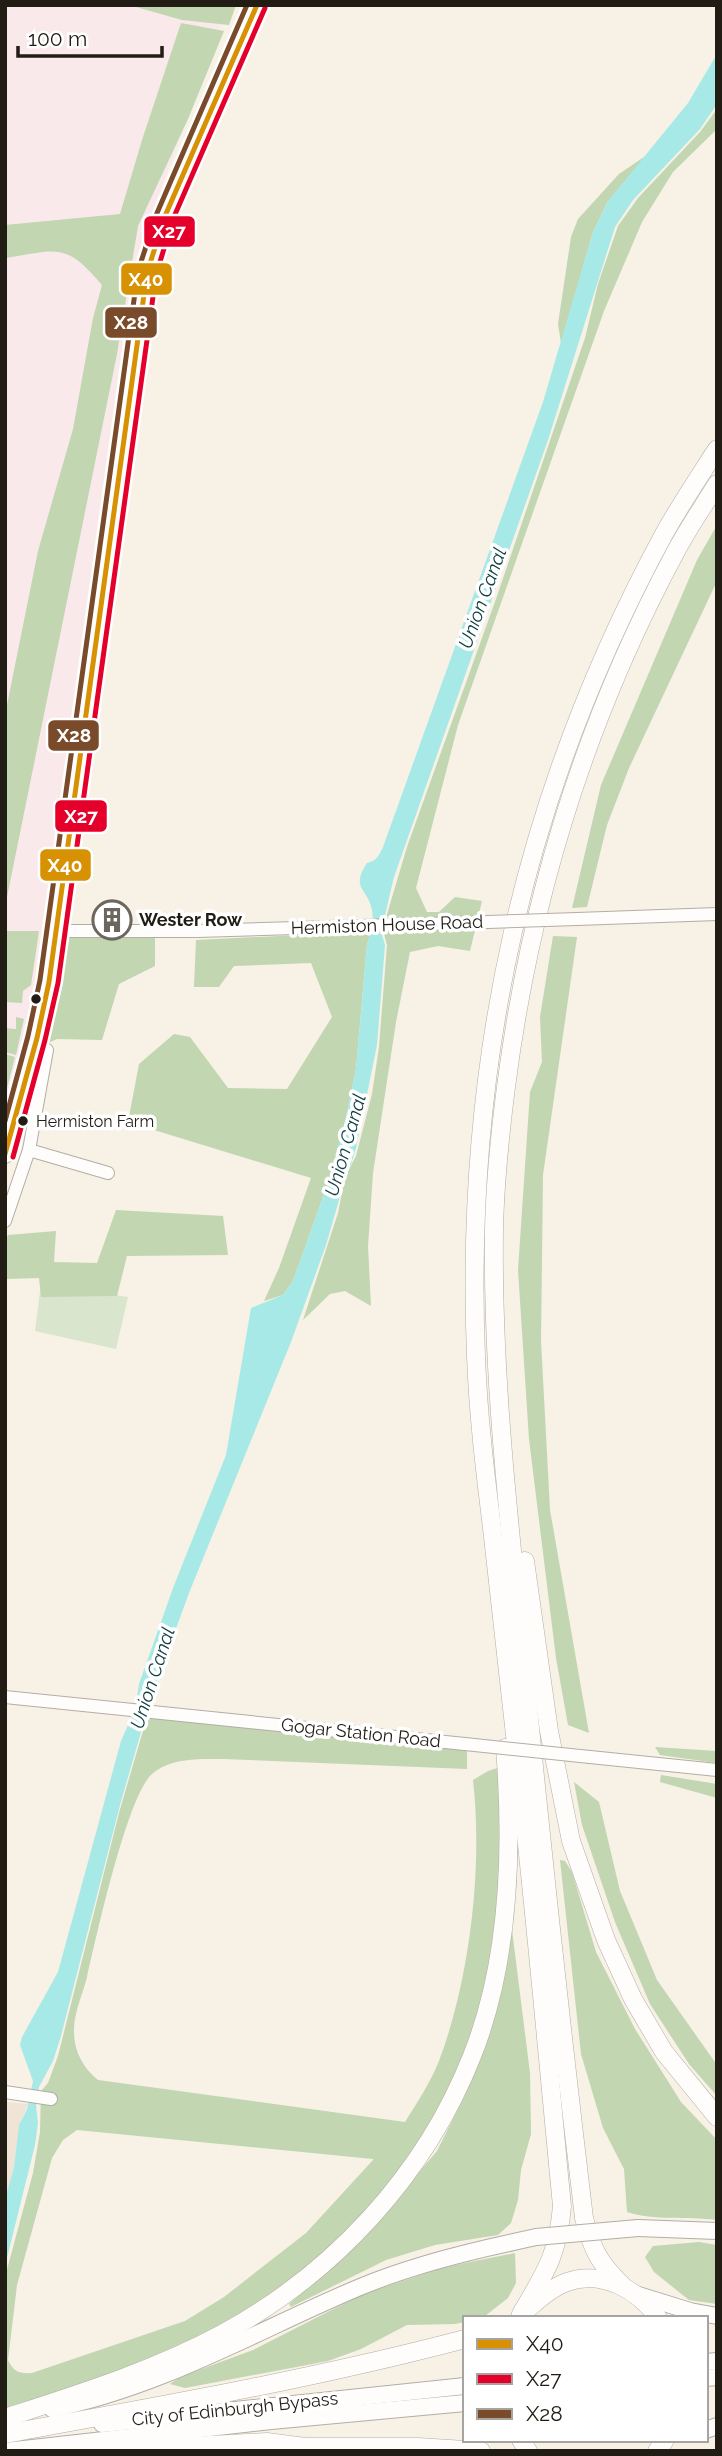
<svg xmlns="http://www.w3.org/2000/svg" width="722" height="2456" viewBox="0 0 722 2456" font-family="Raleway,sans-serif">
	<rect width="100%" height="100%" fill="#f7f1e6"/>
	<polygon fill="#efe4d5" points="5,2102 28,2104 19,2125 14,2167 5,2199"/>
	<polygon fill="#f9e9ea" points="5,5 228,5 133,266 29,1018 5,1107"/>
	<polygon fill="#d9e6cd" points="41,1284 128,1297 116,1349 35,1331"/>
	<g fill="#c1d6b1" fill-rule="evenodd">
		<polygon points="129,5 236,5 229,25 182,20"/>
		<path d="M181,23L224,31L188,119L138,226L117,354L5,907V715L38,551L73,429L93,318L102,285C65,241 57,250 5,258V225L120,214L142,140Z"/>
		<polygon points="717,109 717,129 673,172 642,222 604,311 458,725 416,888 427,912 439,912 455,897 482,901 470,951 438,946 410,952 396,1022 373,1173 368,1246 371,1306 345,1291 330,1294 303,1320 338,1213 345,1177 356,1156 372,1094 379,1047 387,945 384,934 385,921 407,847 496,599 585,338 598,284 618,226 638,198 700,132"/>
		<polygon points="647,155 608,201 593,232 561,343 558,324 571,237 578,219 619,174"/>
		<polygon points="717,525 717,581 629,768 607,825 587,907 572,908 601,785 697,560"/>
		<polygon points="5,931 39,931 31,985 23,991 22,1003 5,1002"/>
		<polygon points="361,932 370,936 367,944 356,1069 335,1171 324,1194 293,1281 283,1295 264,1301 279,1268 311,1178 128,1122 139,1064 174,1034 190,1037 228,1088 287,1089 332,1017 311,963 234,966 219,987 194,987 196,940"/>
		<polygon points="66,935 155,937 155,966 119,984 102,1040 57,1039 48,1043 51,1015"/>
		<polygon points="553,936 577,937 543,1175 541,1341 550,1510 589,1733 568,1725 556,1658 529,1439 518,1270 530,1092 542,1062 540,1017"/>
		<polygon points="16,1017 24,1019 16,1055 5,1052 5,1028 16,1029"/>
		<polygon points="5,1054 15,1057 5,1096"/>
		<polygon points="116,1210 223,1216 228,1255 127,1256 117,1296 41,1297 39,1278 5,1279 5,1243 8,1235 56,1231 54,1262 97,1263"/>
		<path d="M147,1717L467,1749V1769L224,1759C201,1759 171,1757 152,1774C127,1796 96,1938 87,1977C83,1993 74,2013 74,2029C73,2050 83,2068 98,2080L405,2122C417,2103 430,2083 439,2061C470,1979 483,1867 473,1780L488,1771L507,1765L503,1922L472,2056L377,2212L225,2332L5,2418V2277L33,2173L40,2132L41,2091L48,2083L58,2056L119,1813ZM77,2130L373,2159V2160L306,2233L224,2297L185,2321L32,2373C19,2374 14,2372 8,2360L17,2285L52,2158L63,2140Z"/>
		<polygon points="655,1747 717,1751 717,1763 660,1755"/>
		<polygon points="661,1775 717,1784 717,1798 660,1782"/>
		<polygon points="574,1782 599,1802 620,1891 657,1980 717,2065 717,2096 689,2064 650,2004 615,1922 582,1825"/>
		<path d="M560,1860L565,1861L572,1872L596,1952L635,2029L681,2102L717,2140V2220C688,2216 654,2221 627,2212L624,2169L603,2128L581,2054Z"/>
		<polygon points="509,1927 512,1930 530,2073 531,2134 521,2170 518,2200 511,2223 498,2235 435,2245 386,2260 291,2307 289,2304 358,2244 437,2151 464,2097 488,2029"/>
		<polygon points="699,2242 717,2245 717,2304 689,2300 654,2272 645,2257 653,2246"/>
		<polygon points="515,2253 516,2283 508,2298 485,2316 465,2318 465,2322 455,2324 407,2325 361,2349 328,2361 185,2388 170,2384 180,2377 253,2350 363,2294 445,2267"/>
	</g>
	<path fill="#a7e9e7" d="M717,54V104L700,129L633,200L615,227L548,440L394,877L381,932L385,945L377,1045L356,1148L350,1167L341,1181V1193L326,1245L291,1342L189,1593L152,1694L120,1805L61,2036L53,2061L39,2087L36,2106L38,2123L35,2145L5,2266V2199L14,2167L19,2125L27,2109L33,2081L20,2045L22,2037L58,1972L121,1741L135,1709L139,1684L173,1588L226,1455L251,1308L283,1295L293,1281L324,1194L332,1179L335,1172L333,1165L347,1112L356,1069L367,944C371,934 374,921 372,910C368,888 350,889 367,863C377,861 379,855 383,847L543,402L593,232L608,201L688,103Z"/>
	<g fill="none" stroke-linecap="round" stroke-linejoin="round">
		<g stroke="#b3ada5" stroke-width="14">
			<g id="minor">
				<polyline points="577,919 717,914"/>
				<polyline points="57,931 197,931 460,923"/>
				<polyline points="29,1150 108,1173"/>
				<polyline points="5,1221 29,1150 47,1050"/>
				<polyline points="5,1697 465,1744"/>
				<polyline points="590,1757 717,1770"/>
				<polyline points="5,2092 51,2099"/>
			</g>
		</g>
		<g stroke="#b3ada5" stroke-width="18">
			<g id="major">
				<polyline points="5,1155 37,1038 49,982 147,273 165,216 257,5"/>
				<polyline points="638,2228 717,2231"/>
				<polyline points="635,2294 690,2311 717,2316"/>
				<polyline points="706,2362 717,2361"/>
				<polyline points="706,2378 717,2377"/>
				<path d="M52,2409C162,2387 258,2330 360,2287C408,2267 458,2254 509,2243"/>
				<polyline points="102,2424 465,2386"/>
				<polyline points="706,2430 717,2426"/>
				<polyline points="6,2451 271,2421 465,2403"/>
			</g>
		</g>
		<g stroke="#b3ada5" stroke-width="19">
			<g id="highway">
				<polyline points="525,1561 549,1731 571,1841 606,1940 633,1999 664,2052 717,2117"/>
				<path d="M622,2285C599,2263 592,2249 584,2218C562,2035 542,1851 524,1667C509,1522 492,1376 494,1230C495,1182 500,1134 506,1087C530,900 586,719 675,553C687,530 703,507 717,484"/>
				<path d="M530,2307C541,2297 553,2287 567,2282C602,2270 638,2289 658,2318"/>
				<path d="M521,2314C545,2273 558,2255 562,2206C547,2052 534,1898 516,1744C508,1672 500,1600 492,1528C485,1471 478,1413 476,1356C464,1062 524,792 664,534C680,505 699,477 717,449"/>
				<path d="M5,2418C79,2394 153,2371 222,2334C334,2273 425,2175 472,2056C510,1961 513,1849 505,1748"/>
				<path d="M5,2434C159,2406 313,2379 465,2339"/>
				<polyline points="521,2440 528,2451"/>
				<polyline points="100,2451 267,2442 305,2447 418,2447 481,2451"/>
				<polyline points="657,2451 665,2440"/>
			</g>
		</g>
		<use href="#minor" stroke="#fefdfb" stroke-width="12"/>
		<use href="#major" stroke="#fefdfb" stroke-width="16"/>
		<use href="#highway" stroke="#fefdfb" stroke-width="18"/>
		<g stroke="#b3ada5" stroke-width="14" stroke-linecap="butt">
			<g id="minor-bridge">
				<polyline points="460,923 577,919"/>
				<polyline points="465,1744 590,1757"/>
			</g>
		</g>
		<g stroke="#b3ada5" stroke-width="18" stroke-linecap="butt">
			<polyline id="major-bridge" points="509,2243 536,2237 638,2228"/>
		</g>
		<use href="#minor-bridge" stroke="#fefdfb" stroke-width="12"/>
		<use href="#major-bridge" stroke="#fefdfb" stroke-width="16"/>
		<g stroke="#fff" stroke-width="10">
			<polyline id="bus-1" points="5,1154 37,1038 49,982 147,273 165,216 257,5"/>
		</g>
		<g stroke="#fff" stroke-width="10">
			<polyline id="bus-2" points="13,1157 45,1040 58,983 156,275 173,219 265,8"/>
		</g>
		<g stroke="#fff" stroke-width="10">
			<polyline id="bus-3" points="5,1121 28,1036 40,980 138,271 157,213 247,5"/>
		</g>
		<use href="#bus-1" stroke="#d79103" stroke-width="5"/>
		<use href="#bus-2" stroke="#e4002b" stroke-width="5"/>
		<use href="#bus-3" stroke="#7a4b2a" stroke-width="5"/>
	</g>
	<defs>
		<g id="building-ring" transform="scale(2.0125)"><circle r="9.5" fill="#fff" stroke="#6c675e" stroke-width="1.5"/><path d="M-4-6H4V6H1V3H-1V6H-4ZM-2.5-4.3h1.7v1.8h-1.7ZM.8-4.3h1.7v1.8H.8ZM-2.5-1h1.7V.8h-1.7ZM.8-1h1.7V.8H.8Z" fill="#6c675e"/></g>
	</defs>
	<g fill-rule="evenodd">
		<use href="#building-ring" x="112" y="920"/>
	</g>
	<g fill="#211c14" stroke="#fff" stroke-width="2.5">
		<circle cx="36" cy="999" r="6"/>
		<circle cx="23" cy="1121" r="6"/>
	</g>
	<g text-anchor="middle" stroke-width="7" stroke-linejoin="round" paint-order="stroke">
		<g font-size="16" fill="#211c14" stroke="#fff" text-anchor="start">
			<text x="36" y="1127">Hermiston Farm</text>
		</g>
		<g font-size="18" font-weight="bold" fill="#211c14" stroke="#fff" text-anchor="start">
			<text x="139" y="926">Wester Row</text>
		</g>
		<g font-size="18" fill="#211c14" stroke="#fff">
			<text transform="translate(387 925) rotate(-2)" y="6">Hermiston House Road</text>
			<text transform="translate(361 1733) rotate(6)" y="6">Gogar Station Road</text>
			<text transform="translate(235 2409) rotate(-6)" y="6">City of Edinburgh Bypass</text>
		</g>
		<g font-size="19" font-style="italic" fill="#134142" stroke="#fff">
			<text transform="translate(482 598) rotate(-70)" y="7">Union Canal</text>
			<text transform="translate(345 1145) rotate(-74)" y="7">Union Canal</text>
			<text transform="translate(152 1678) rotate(-72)" y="7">Union Canal</text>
		</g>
	</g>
	<g stroke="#fff" stroke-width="2.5">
		<rect x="143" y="215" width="53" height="33" rx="7" fill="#e4002b"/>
		<rect x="120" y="262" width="53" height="34" rx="7" fill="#d79103"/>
		<rect x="104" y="306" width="54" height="33" rx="7" fill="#7a4b2a"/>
		<rect x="47" y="719" width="53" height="33" rx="7" fill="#7a4b2a"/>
		<rect x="54" y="799" width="54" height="34" rx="7" fill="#e4002b"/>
		<rect x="39" y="848" width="53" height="34" rx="7" fill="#d79103"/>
	</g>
	<g font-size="19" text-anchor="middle" font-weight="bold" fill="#fff">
		<text x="169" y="238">X27</text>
		<text x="146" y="286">X40</text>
		<text x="131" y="329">X28</text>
		<text x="74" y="742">X28</text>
		<text x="81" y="823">X27</text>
		<text x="65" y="872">X40</text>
	</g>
	<rect width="722" height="2456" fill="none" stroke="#211c14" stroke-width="14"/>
	<rect x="463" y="2316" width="245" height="126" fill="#ffffff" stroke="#a6a4a1" stroke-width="2"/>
	<rect x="477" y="2339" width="35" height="10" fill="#d79103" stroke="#a6a4a1" stroke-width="2"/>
	<text x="526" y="2351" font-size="21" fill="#211c14">X40</text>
	<rect x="477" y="2374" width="35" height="10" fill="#e4002b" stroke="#a6a4a1" stroke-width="2"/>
	<text x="526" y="2386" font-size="21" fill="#211c14">X27</text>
	<rect x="477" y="2409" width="35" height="10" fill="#7a4b2a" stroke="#a6a4a1" stroke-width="2"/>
	<text x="526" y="2421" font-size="21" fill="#211c14">X28</text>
	<path d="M18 46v10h144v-10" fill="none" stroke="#211c14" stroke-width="3.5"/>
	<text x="28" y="46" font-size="21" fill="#211c14" stroke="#ffffff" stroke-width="5" paint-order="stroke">100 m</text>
</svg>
